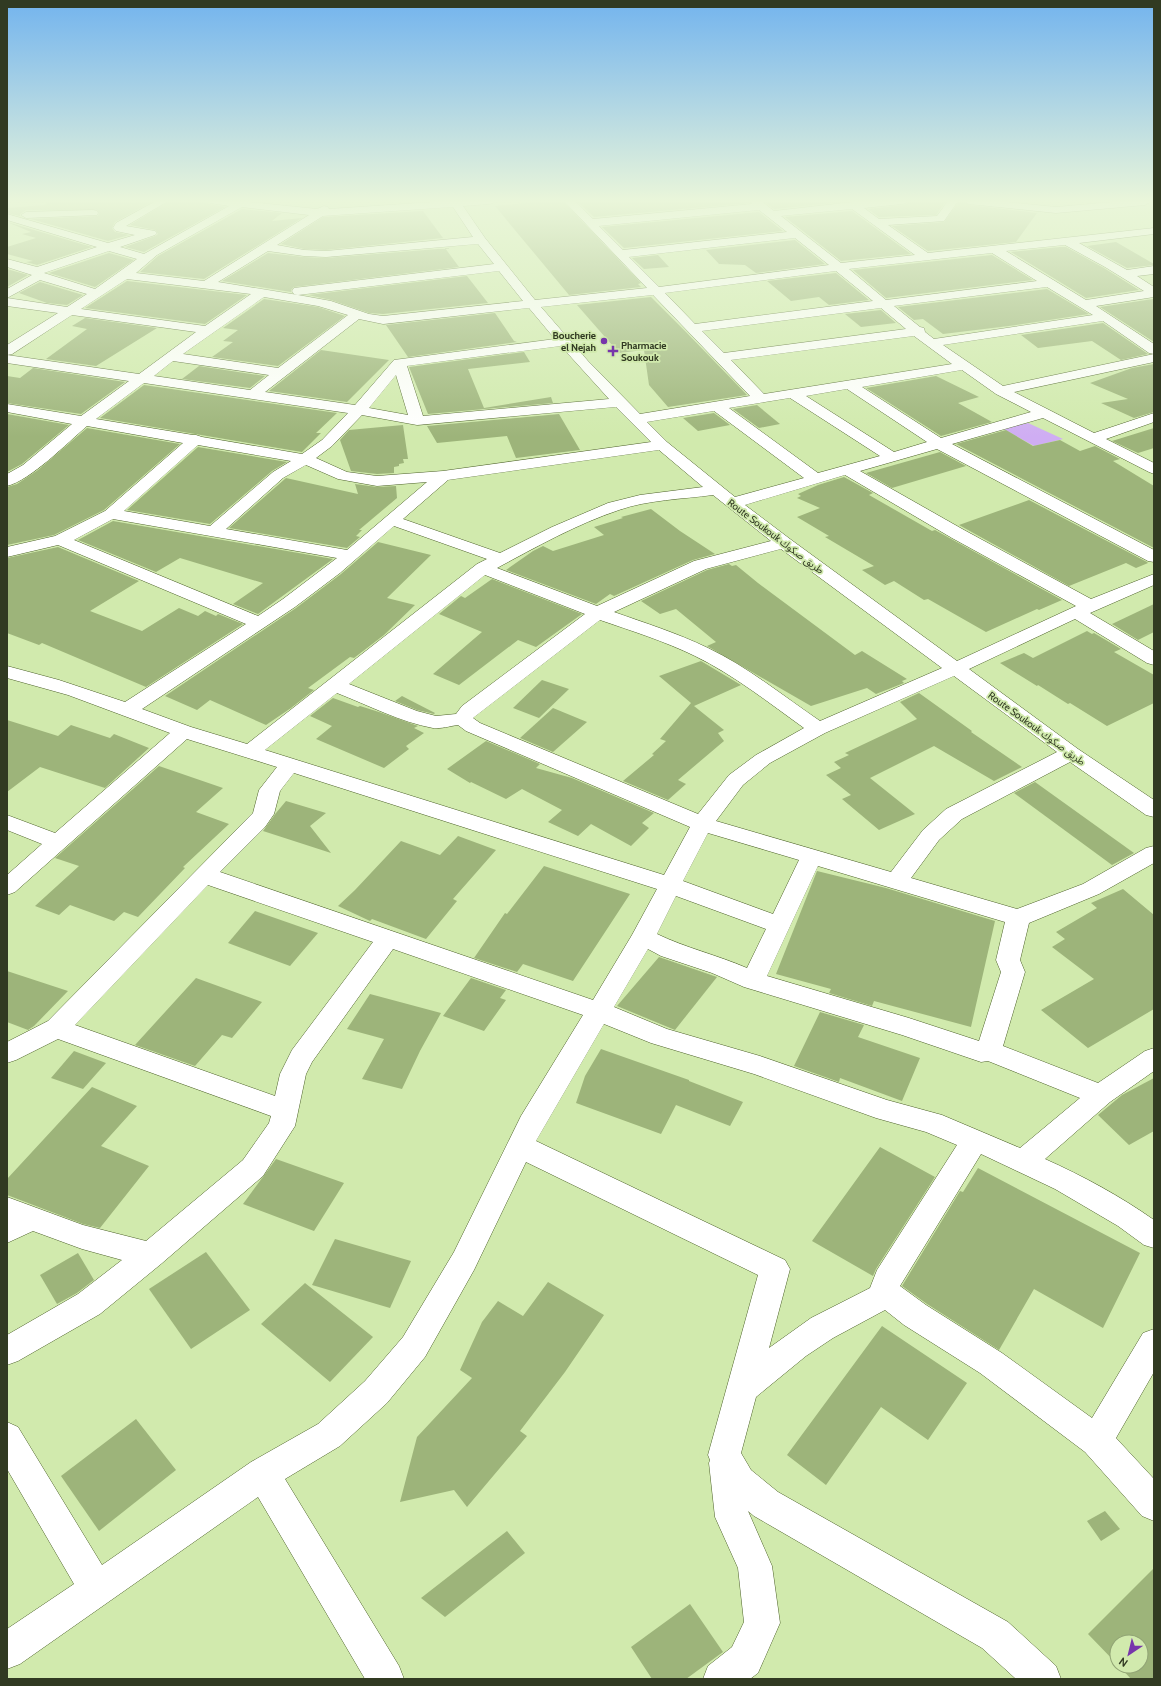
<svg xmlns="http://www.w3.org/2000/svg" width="1161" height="1686" viewBox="0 0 1161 1686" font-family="Cabin,'Noto Sans Arabic',sans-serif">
	<rect width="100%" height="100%" fill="#d1eaad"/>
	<polygon fill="#cfadf3" points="1028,423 1063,439 1034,446 1002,428"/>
	<g fill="#9db47a">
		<polygon points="48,201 105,201 135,203 139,201 154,201 115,222 112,228 115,232 129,235 108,241 31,219 97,216 99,214 97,210 26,210 20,214 20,216 7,213 7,208 45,205"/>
		<polygon points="169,201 195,201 225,207 144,252 125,247 155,236 158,234 155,230 130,225"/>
		<polygon points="546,201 563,201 641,283 638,284 641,287 569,295 495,206"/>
		<polygon points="577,201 749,201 749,203 594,217"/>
		<polygon points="763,201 852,201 774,209"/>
		<polygon points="908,201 946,201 936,215 879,217 868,209 902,205 906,204"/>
		<polygon points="959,201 963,201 969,205 1037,213 1016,242 928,251 892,226 944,222"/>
		<polygon points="242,209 282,213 272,221 302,218 204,279 140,272 158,256"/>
		<polygon points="423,211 443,238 326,250 304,249 281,244 323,217"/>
		<polygon points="852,211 911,254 841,261 785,217"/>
		<polygon points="759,212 783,231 624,248 602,227"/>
		<polygon points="7,222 92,247 37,265 26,262 33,261 7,254 7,247 36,238 22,234 31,232"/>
		<polygon points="795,240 825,264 756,273 745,265 719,264 706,250"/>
		<polygon points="1116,242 1154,264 1154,265 1127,268 1087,246"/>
		<polygon points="1060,247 1066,247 1104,268 1139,290 1086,298 1011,252"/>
		<polygon points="445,248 459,267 294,287 291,290 291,292 222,281 268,253 304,257 326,258 450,248"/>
		<polygon points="109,253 134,260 95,287 49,273"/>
		<polygon points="658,255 669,267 644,269 632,258"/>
		<polygon points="992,255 1033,280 886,298 853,270"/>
		<polygon points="7,269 28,275 7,287"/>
		<polygon points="836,273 869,300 829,305 819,297 791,301 767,281"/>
		<polygon points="467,276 488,303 383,314 369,313 331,300 308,295"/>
		<polygon points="127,281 247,295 205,324 85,308"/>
		<polygon points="40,282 83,295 67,305 47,303 19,293"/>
		<polygon points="1047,289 1089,314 1009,326 943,334 923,319 914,320 898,307"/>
		<polygon points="651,297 686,332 747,395 668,407 649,385 644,350 619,353 577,305"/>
		<polygon points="264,299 318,307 345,316 278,366 212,357 233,342 223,341 238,330 223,328"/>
		<polygon points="1153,299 1154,342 1100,307"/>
		<polygon points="881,310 896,323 861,327 845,314"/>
		<polygon points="495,313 514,341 517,342 408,357 386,325"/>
		<polygon points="85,318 157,328 96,366 46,359 87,329 72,326"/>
		<polygon points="1103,323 1148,354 1121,360 1092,341 1038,348 1021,335"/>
		<polygon points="321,350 389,360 347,402 269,391"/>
		<polygon points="524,352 530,362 468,369 484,408 551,397 553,403 428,414 409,367"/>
		<polygon points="1154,364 1154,412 1134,418 1101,403 1128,399 1090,383 1132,368"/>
		<polygon points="199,366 265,376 250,388 182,379"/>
		<polygon points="33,368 125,382 81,414 7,403 7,376 20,378"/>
		<polygon points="936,376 979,397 958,403 992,422 941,436 866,388"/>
		<polygon points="144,385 337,413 316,433 321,433 302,452 100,418"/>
		<polygon points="757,405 780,424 759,428 733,409"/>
		<polygon points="714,413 730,425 698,431 683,418"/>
		<polygon points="7,414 69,425 22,464 7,472"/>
		<polygon points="559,414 580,450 516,458 507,436 437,443 427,426"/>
		<polygon points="403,425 408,459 403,459 404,463 399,464 399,466 394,467 394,473 377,474 351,471 340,440 349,430"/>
		<polygon points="87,428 180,444 104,510 54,535 7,545 7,487 17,484 38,470"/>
		<polygon points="1154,428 1154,448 1138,453 1112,441"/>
		<polygon points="1006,430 1033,446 1060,440 1080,451 1095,446 1120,459 1113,461 1154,486 1154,548 956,444"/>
		<polygon points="198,447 287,462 272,471 210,524 127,510"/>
		<polygon points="940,452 966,466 892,488 866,473"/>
		<polygon points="844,477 873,493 869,495 932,531 935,530 1062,600 1039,610 1037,609 986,632 928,599 924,600 894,581 885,585 862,570 874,566 825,537 829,536 797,517 820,508 797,498 801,496 798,494 818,485"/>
		<polygon points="286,478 358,494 355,484 377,487 396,486 397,498 359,530 362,530 356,536 360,537 347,548 229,528"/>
		<polygon points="1029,500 1147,562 1148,563 1136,568 1126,563 1069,586 959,525"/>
		<polygon points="651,509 680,531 715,554 693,560 614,596 610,594 596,604 506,570 533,551 543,546 553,551 604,535 594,527 623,518 621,517"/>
		<polygon points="113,521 333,559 258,614 233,604 263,583 180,558 156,572 78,540"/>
		<polygon points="378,542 431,555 387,598 415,605 384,635 354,658 350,657 308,688 314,690 291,708 266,725 210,700 197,710 165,696 296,608 341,574"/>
		<polygon points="58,547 139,581 90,611 142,631 179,608 198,616 205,611 216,616 218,614 243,624 146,687 42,643 39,645 7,633 7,558"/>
		<polygon points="729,564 732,566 736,565 758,583 855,655 862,651 907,679 902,681 904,683 876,694 867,688 811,706 707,646 716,642 676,609 660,614 641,601 707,570"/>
		<polygon points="492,579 582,614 536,647 518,640 459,685 433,674 482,632 439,614 461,596 465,598"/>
		<polygon points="1154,604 1154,632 1138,640 1112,624"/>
		<polygon points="1087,631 1092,634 1094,633 1121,649 1114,652 1154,675 1154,703 1107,726 1070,703 1068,704 1038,685 1037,686 1000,663 1024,653 1033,658"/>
		<polygon points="701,661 741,685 694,706 724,730 718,733 724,741 678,780 686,784 668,800 623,781 654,755 652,754 666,741 660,739 691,703 659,676"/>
		<polygon points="542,680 569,689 539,718 513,708"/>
		<polygon points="919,693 972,731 971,732 1022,767 994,781 934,746 870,778 915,814 879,830 842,799 851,795 826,775 841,768 834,762 849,755 845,753 917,719 900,702"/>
		<polygon points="402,696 435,713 434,714 417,710 395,701"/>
		<polygon points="333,698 358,707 360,706 379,712 418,726 414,728 424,733 406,746 409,749 384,768 316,739 332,726 310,716"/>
		<polygon points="553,708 587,722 553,752 520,738"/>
		<polygon points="7,720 58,736 71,725 110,738 114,734 149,748 105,788 40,767 7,792"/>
		<polygon points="486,741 540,764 536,768 572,778 654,813 642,823 649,828 631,846 591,824 578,836 548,822 562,810 522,789 506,799 471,782 470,783 447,769"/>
		<polygon points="159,766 223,788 196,812 229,824 183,867 185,868 138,917 124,912 114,921 70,905 59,915 35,906 79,866 55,858"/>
		<polygon points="1035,782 1134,853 1112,865 1014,793"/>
		<polygon points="286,801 326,813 310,826 331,853 263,831 276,813"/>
		<polygon points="458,836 496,850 453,899 457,901 426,939 372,919 370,921 338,906 355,890 401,841 440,855"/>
		<polygon points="544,866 630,894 573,981 523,964 517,972 474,958 505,913 507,914"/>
		<polygon points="817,871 886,888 995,921 971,1027 874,1001 872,1006 829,993 831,989 776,974"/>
		<polygon points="1123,889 1154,915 1154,1009 1088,1048 1041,1010 1094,979 1052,947 1065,939 1056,932 1097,908 1091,903"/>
		<polygon points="255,911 318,933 290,966 228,943"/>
		<polygon points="659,957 717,977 675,1030 617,1006"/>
		<polygon points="7,971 68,991 34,1026 28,1030 7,1022"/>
		<polygon points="196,978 262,1002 232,1038 222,1035 195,1066 135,1045"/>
		<polygon points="471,978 506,990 500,998 506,1000 484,1031 443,1016"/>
		<polygon points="370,994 441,1013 420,1051 402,1089 362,1079 384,1039 347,1029"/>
		<polygon points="820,1012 864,1025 858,1037 920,1058 902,1101 840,1078 839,1082 794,1066"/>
		<polygon points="601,1049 689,1080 689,1081 743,1102 730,1126 676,1105 661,1134 576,1103 585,1076"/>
		<polygon points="74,1051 106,1063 83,1089 51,1078"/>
		<polygon points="1154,1078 1154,1131 1129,1145 1098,1115 1122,1095"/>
		<polygon points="92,1087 137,1106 101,1146 149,1166 100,1228 83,1224 7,1195 7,1179"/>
		<polygon points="880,1147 935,1177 876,1269 873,1276 812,1241"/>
		<polygon points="276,1159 344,1183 314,1231 243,1204"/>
		<polygon points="978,1168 1140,1253 1103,1328 1034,1289 999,1350 927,1304 902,1286 960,1191 963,1192"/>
		<polygon points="335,1239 411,1261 390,1308 312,1285"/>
		<polygon points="206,1252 250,1310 191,1349 149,1289"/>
		<polygon points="78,1253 94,1280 77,1293 57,1304 40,1275"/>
		<polygon points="548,1282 604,1315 565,1372 520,1431 527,1436 467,1507 454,1490 400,1502 417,1437 472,1378 460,1370 482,1322 498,1301 523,1316"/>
		<polygon points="305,1283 373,1337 330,1382 261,1324"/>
		<polygon points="882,1326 967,1383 928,1440 881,1407 826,1485 787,1455"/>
		<polygon points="136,1419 176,1470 99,1531 61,1476"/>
		<polygon points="1105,1511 1120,1529 1101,1541 1087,1521"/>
		<polygon points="507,1531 525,1553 445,1617 421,1598"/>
		<polygon points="1154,1568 1154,1679 1131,1679 1119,1666 1141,1666 1141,1642 1117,1642 1117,1664 1088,1634"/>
		<polygon points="690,1604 723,1652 686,1679 652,1679 631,1647"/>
	</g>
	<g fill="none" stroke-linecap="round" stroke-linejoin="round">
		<g stroke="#4e622b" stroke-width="1">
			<g id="minor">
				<path d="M156,201H168L126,226L155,231L157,233L155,235L120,247L144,254L229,206L210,203L209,201H239L317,209L324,206L328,207L329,209L449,201H494L493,203L489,204L463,206L485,238L535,300L647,288L564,201H575L593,219L752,204L750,201H761L774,211L853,202L907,201L906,203L902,204L864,208L879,219L937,216L948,201H958L944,221L888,225L928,253L1154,228V234L1079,243L1127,270L1154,266V274L1137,276L1154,287V297L1096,306L1154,344V362L1014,392L1094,433L1154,413V422L1106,439L1154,463V474L1149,472L1043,418L952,444L1154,550V562L1148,561L937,449L860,471L964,530L1091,599L1154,574V585L1090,613L1154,651V665L1147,663L1075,619L969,669L1078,749L1154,800V817L1146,815L1070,762L962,819L939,840L911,878L1017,909L1083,884L1146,848L1154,846V863L1099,894L1029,923L1020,960L1025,972L1003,1046L1098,1083L1145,1051L1154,1048V1071L1110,1102L1045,1159C1083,1176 1120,1196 1154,1220V1248L1144,1245L1118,1226L1055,1189L981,1154L900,1286L926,1305L1002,1353L1092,1418L1143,1333L1154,1329V1372L1116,1438L1154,1479V1521L1142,1516L1085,1452L980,1373L904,1325L885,1310L833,1338L806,1356L756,1397L741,1453L751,1470L778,1492L1008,1622L1056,1666L1061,1679H1016L982,1648L754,1516L748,1511L772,1566L780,1623L758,1673L750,1679H703L708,1666L732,1647L744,1622L738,1568L715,1517L709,1463L710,1460L708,1455L758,1275L526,1162L474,1270L425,1357L387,1403L340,1446L285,1479L399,1666L404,1679H365L258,1497L20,1664L7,1669V1629L74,1584L7,1469V1422L18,1427L102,1565L251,1462L318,1424L365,1381L403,1337L454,1252L521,1116L583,1015L393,949L312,1062L306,1074L295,1126L263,1176L161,1264L100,1314L18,1361L7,1365V1335L78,1294L122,1260L82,1249L33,1231L7,1243V1197L83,1225L146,1241L243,1160L269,1123L271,1116L58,1039L16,1060L7,1063V1042L48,1021L249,817L253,813L259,790L277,767L187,739L15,892L7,895V875L42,844L7,830V815L55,833L170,733L68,695L7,678V666L59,680L125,702L246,624L58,545L7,557V547L55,536L105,511L183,443L87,426C67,443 31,480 7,486V474L23,465L72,424L7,412V404L81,416L129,381L7,363V345L58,313L7,306V298L67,307L87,294L40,280L7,298V289L32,275L7,267V259L37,267L97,247L7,220V214L108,243L135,235L116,231L113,228L116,223ZM242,207L309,215L204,281L136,273L157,255ZM453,207L473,237L326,251L304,250L277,245L323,216ZM852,209L915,255L841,263L781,216ZM759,210L787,232L623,250L599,226ZM795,238L829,265L659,287L629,257ZM478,244L494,264L294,288L292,291L294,294L298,295L218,282L268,251L304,256L326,257ZM1065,245L1105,267L1144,291L1086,300L1006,251ZM109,251L137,259L95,289L44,273ZM992,253L1037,281L886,300L849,269ZM499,271L523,301L383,316L369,314L331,301L298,295ZM836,271L873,301L695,324L665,293ZM127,279L251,294L205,326L81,309ZM1047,287L1093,315L934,339L925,332L924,328L920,327L894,306ZM653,295L750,396L640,414L588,361L541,307ZM264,297L318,306L348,315L278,368L183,354ZM529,308L555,339L394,360L355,405L265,392L359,319L383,324ZM881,308L906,329L724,353L702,331ZM72,315L196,332L139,374L7,355L12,354ZM1103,321L1149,353L1154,354L1003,386L943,345ZM914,336L952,364L764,394L731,360ZM561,346L609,399L423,416L407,366ZM173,361L269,375L250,390L154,376ZM962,370L996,394L1031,412L941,438L862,387ZM396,375L408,415L369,408ZM144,383L348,413L322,440L302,454L202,437L196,435H193L96,419ZM847,389L927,442L894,452L806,396ZM790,398L880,456L818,473L729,408ZM616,407L651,442L443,471L377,476L347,472L316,458L332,446L362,415L417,425ZM714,411L804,478L735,497L667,442L647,422ZM198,445L291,461L273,472L210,526L124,511ZM659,450L703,487L640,495L608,503L552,527L500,553L403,519L448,480ZM306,465L338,479L377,486L427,482L347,550L226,529L283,478ZM845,475L952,538L1076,606L957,661L790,539L745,505ZM713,495L771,541L694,561L597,606L497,568C536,547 577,524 619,510C647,500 683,499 713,495ZM113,519L337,558L283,599L258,616L74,540ZM394,526L487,559L477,564L247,744L191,727L142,709L295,607L340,573ZM781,549L942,668L820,721C783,696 748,667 708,648C677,633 645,623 614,612L706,569ZM485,575L585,614L462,706L456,714L436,716L417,711L349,684ZM600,620C632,631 664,641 695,656C734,675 769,703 804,728L756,755L729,775L698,814L480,723L473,718ZM954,676L1057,752L946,809L923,830L891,872L716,821L743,785L770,763L825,733ZM337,693C368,705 400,722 433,728C441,729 450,726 458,725L466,731L690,827L664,875L265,750ZM294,773L657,889L632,935L593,1000L220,872L265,827L274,814L280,791ZM708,833L799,860L773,914L683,881ZM818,866L1005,922L996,960L1001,972L979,1041L909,1018L767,976ZM208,885L373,942L292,1050L280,1074L275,1096L75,1025ZM676,896L766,929L747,968C717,955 686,948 657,934ZM648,949L661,956L712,973L744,987L902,1035L981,1062L988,1061L1080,1098L1020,1148L942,1115L887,1100L760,1056L667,1029L614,1007ZM604,1024L651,1043L754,1074L876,1118L926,1132L957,1145L877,1270L870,1288L811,1318L769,1348L790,1269L785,1260L536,1141Z"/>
				<polygon points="964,201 997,201 1056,207 1124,201 1149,201 1150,202 1145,205 1056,213 969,204"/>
				<polygon points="93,210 97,211 98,213 97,215 26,218 21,215 26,212"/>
			</g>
		</g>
		<use href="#minor" fill="#fff" fill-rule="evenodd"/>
	</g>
	<linearGradient id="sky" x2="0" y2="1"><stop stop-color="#73b4ee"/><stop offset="0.46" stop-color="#eaf6da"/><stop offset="1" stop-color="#eaf6da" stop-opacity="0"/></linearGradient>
	<rect width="1161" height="437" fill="url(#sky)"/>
	<g fill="#7736ab" stroke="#d1eaad" stroke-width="1.5">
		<circle cx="604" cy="341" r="4"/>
		<path d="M611 345h4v4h4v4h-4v4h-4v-4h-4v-4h4z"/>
	</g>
	<g text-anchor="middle" stroke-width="3.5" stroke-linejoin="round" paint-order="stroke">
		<g font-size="10" font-weight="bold" fill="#313a22" stroke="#d1eaad" text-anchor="end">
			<text x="596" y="339">Boucherie<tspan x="596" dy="12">el Nejah</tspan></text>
			<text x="621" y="349" text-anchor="start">Pharmacie<tspan x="621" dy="12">Soukouk</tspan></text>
		</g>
		<g font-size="10" fill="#313a22" stroke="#d1eaad">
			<text transform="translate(776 536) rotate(37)" y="4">Route Soukouk طريق صكوك</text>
			<text transform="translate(1037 728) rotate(36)" y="4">Route Soukouk طريق صكوك</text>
		</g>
	</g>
	<rect width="1161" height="1686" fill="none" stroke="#313a22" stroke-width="16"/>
	<g transform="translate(1129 1654) rotate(215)"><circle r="19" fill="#d1eaad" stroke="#91a475"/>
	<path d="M0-3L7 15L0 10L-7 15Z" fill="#7736ab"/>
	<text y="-6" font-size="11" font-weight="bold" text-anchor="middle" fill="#313a22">N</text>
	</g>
</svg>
